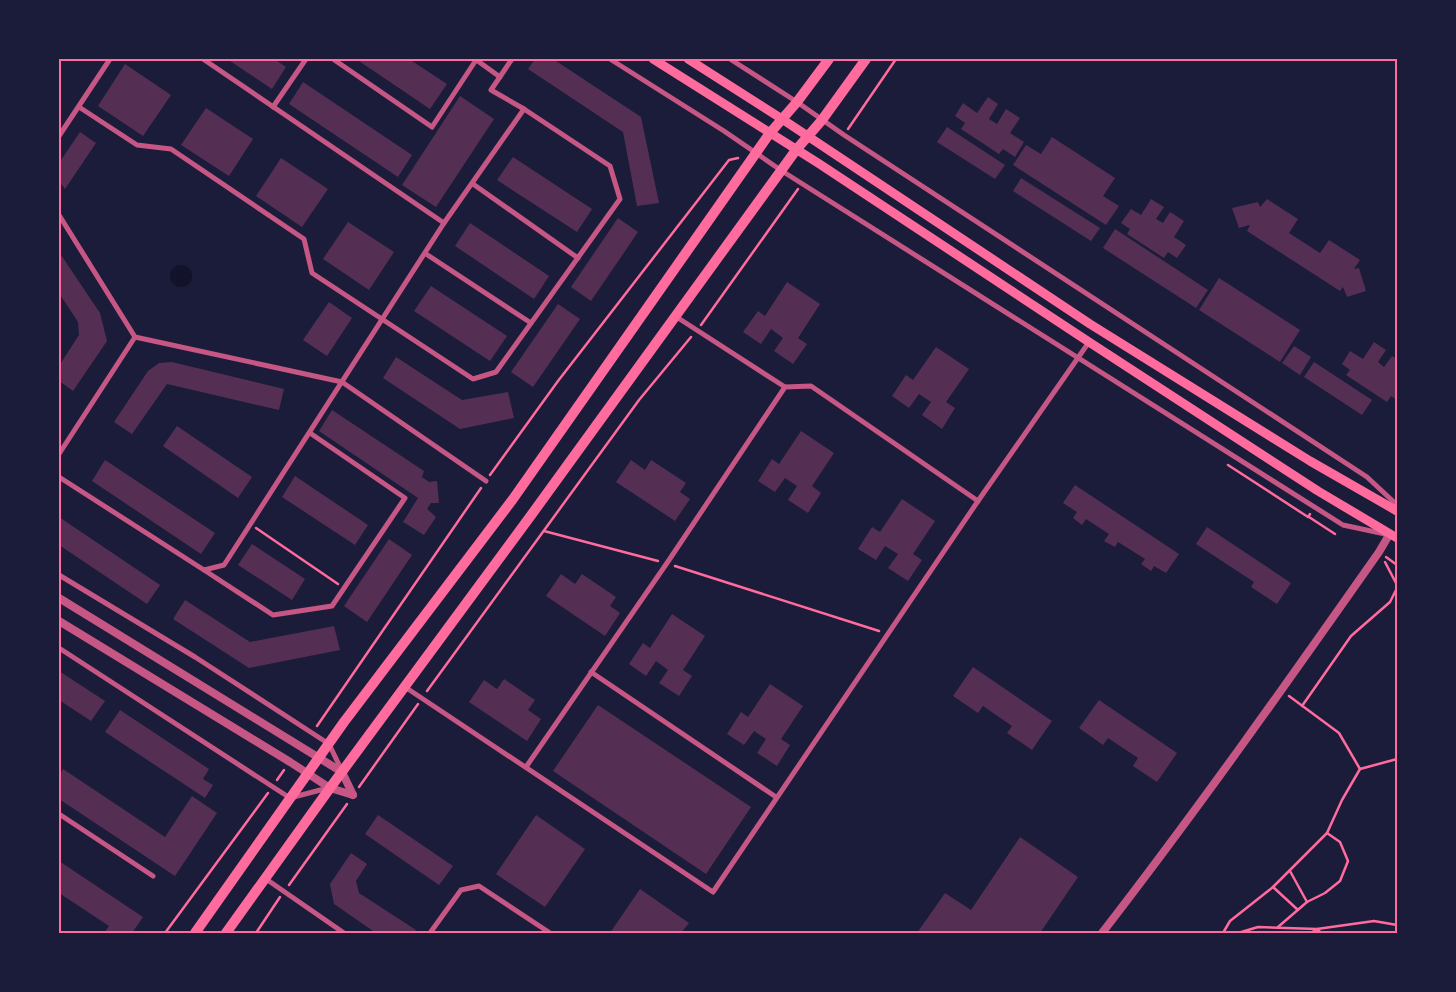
<svg xmlns="http://www.w3.org/2000/svg" width="1456" height="992" viewBox="0 0 1456 992" font-family="'Exo 2',sans-serif">
	<rect width="100%" height="100%" fill="#1b1b3a"/>
	<circle fill="#12122b" cx="181" cy="276" r="11"/>
	<g fill="#542f53">
		<polygon points="227,59 274,59 286,67 272,89"/>
		<polygon points="356,59 409,59 447,84 430,109"/>
		<polygon points="535,59 553,59 641,117 659,203 637,206 623,132 528,69"/>
		<polygon points="125,64 171,95 143,136 98,106"/>
		<polygon points="303,82 412,155 398,177 289,104"/>
		<polygon points="460,96 494,119 436,207 402,185"/>
		<polygon points="988,97 998,104 989,119 997,124 1006,109 1020,118 1010,133 1024,142 1015,157 1003,149 999,154 961,129 965,123 955,116 963,103 977,113"/>
		<polygon points="206,108 253,139 229,176 181,145"/>
		<polygon points="947,127 1005,165 995,179 937,142"/>
		<polygon points="80,132 96,143 65,189 59,181 59,163"/>
		<polygon points="1052,137 1115,178 1103,196 1119,206 1106,225 1013,165 1026,145 1041,154"/>
		<polygon points="513,157 592,209 577,232 497,180"/>
		<polygon points="281,158 328,189 302,227 256,196"/>
		<polygon points="1021,178 1100,228 1091,241 1013,191"/>
		<polygon points="1151,199 1164,207 1156,219 1163,223 1170,212 1184,221 1174,237 1186,245 1177,258 1168,252 1164,258 1127,234 1130,229 1121,223 1131,209 1141,215"/>
		<polygon points="1267,199 1298,219 1289,233 1320,253 1329,240 1360,260 1354,269 1359,268 1366,291 1347,297 1343,287 1340,291 1247,231 1250,225 1239,228 1232,208 1258,202 1260,207"/>
		<polygon points="618,218 638,232 591,301 571,287"/>
		<polygon points="348,222 394,252 369,290 323,259"/>
		<polygon points="470,223 549,276 534,299 455,246"/>
		<polygon points="1115,229 1208,290 1196,308 1103,248"/>
		<polygon points="59,252 100,313 107,341 73,391 59,381 59,366 79,335 78,322 59,293"/>
		<polygon points="1219,278 1300,330 1280,362 1199,310"/>
		<polygon points="787,282 820,304 798,338 807,344 793,364 774,351 783,338 771,329 761,344 743,332 758,311 765,316"/>
		<polygon points="431,286 507,336 490,361 414,311"/>
		<polygon points="329,302 352,318 327,356 303,340"/>
		<polygon points="558,304 580,319 533,387 511,372"/>
		<polygon points="1374,342 1386,350 1378,362 1384,367 1392,356 1397,359 1397,400 1391,396 1387,402 1346,375 1350,370 1342,364 1350,351 1363,359"/>
		<polygon points="1294,346 1311,357 1300,375 1282,363"/>
		<polygon points="936,347 969,369 946,402 955,408 942,429 922,415 931,402 919,394 909,408 892,396 906,375 913,380"/>
		<polygon points="396,357 462,400 508,392 514,418 460,429 383,378"/>
		<polygon points="172,362 284,389 279,410 167,384 132,434 114,422 148,371 159,363"/>
		<polygon points="1314,362 1372,400 1362,415 1304,377"/>
		<polygon points="332,410 424,471 422,477 429,482 437,481 439,503 431,503 427,509 436,517 424,535 403,522 418,498 319,431"/>
		<polygon points="177,426 252,477 238,498 163,446"/>
		<polygon points="801,431 834,453 812,486 821,493 808,513 788,500 797,486 785,478 775,492 758,481 772,459 779,464"/>
		<polygon points="105,460 215,533 201,554 92,481"/>
		<polygon points="631,460 645,470 651,460 686,483 680,492 690,499 675,521 616,482"/>
		<polygon points="295,476 368,525 355,545 282,497"/>
		<polygon points="1075,485 1179,554 1166,573 1154,566 1151,571 1141,564 1145,559 1118,542 1115,547 1104,541 1109,534 1086,519 1082,525 1073,518 1077,512 1063,503"/>
		<polygon points="902,499 935,521 913,554 922,560 908,581 888,568 898,554 885,546 876,560 858,549 872,527 880,532"/>
		<polygon points="59,517 160,585 147,604 59,545"/>
		<polygon points="1207,527 1291,583 1277,604 1251,587 1254,582 1196,544"/>
		<polygon points="389,539 412,555 367,622 344,606"/>
		<polygon points="252,544 305,579 292,600 238,565"/>
		<polygon points="561,574 575,584 582,574 616,597 610,606 620,613 605,636 546,596"/>
		<polygon points="185,600 250,642 334,626 340,650 249,668 173,619"/>
		<polygon points="672,614 705,636 683,670 692,676 679,696 659,683 668,670 656,661 646,676 629,664 643,643 650,648"/>
		<polygon points="973,667 1052,721 1032,750 1007,733 1012,726 983,706 978,713 953,696"/>
		<polygon points="59,671 105,701 91,721 59,700"/>
		<polygon points="504,679 535,700 528,710 541,719 527,741 469,702 484,680 497,689"/>
		<polygon points="770,684 803,706 781,739 790,745 777,766 757,753 766,739 754,731 744,745 727,734 741,712 748,717"/>
		<polygon points="1099,700 1177,753 1157,782 1133,766 1138,758 1108,738 1103,745 1079,728"/>
		<polygon points="598,705 751,807 706,874 553,771"/>
		<polygon points="120,710 209,769 203,779 213,785 205,798 105,732"/>
		<polygon points="63,769 165,837 192,796 217,813 175,876 59,799 59,776"/>
		<polygon points="378,815 453,866 439,885 365,834"/>
		<polygon points="536,815 585,849 545,907 496,874"/>
		<polygon points="1020,837 1078,877 1040,933 917,933 945,893 971,910"/>
		<polygon points="351,853 367,864 356,881 359,893 416,930 414,933 376,933 334,904 330,884"/>
		<polygon points="59,861 143,917 132,933 104,933 109,926 59,893"/>
		<polygon points="640,889 689,923 681,933 610,933"/>
	</g>
	<g fill="none" stroke-linecap="round" stroke-linejoin="round">
		<g stroke="#ff6b9d" stroke-width="2.5">
			<polyline points="848,129 896,59"/>
			<polyline points="701,325 798,189"/>
			<polyline points="1228,465 1308,517 1310,514"/>
			<polyline points="490,475 558,381 729,160 738,158"/>
			<polyline points="1309,517 1335,534"/>
			<polyline points="256,528 338,584"/>
			<polyline points="544,531 658,561"/>
			<polyline points="1386,557 1397,565"/>
			<polyline points="1385,562 1397,585"/>
			<polyline points="675,566 879,631"/>
			<polyline points="427,691 639,400 691,337"/>
			<polyline points="1289,696 1339,733 1360,769"/>
			<polyline points="1302,706 1351,636 1390,602 1397,588"/>
			<polyline points="317,726 481,488"/>
			<polyline points="277,780 284,770"/>
			<polyline points="359,787 418,704"/>
			<polyline points="1290,871 1307,902"/>
			<polyline points="289,885 347,804"/>
			<polyline points="1273,887 1298,910"/>
			<polyline points="1278,927 1307,902 1325,893 1340,881 1348,861 1340,842 1327,833"/>
			<polyline points="165,933 268,793"/>
			<polyline points="256,933 280,897"/>
			<polyline points="1223,933 1230,921 1273,887 1327,833 1342,800 1360,769 1397,759"/>
			<polyline points="1238,933 1258,927 1317,929 1374,921 1397,925"/>
			<polyline points="1311,933 1317,929 1321,933"/>
		</g>
		<g stroke="#c65784" stroke-width="5">
			<polyline points="203,59 444,223"/>
			<polyline points="333,59 432,127 476,60"/>
			<polyline points="475,59 500,77"/>
			<polyline points="610,59 724,131 782,171 1343,525 1385,534"/>
			<polyline points="730,59 797,102 844,135 1367,477 1397,505"/>
			<polyline points="79,107 137,145 171,149 304,239 312,273 473,379 496,372 620,199 610,166 524,109"/>
			<polyline points="273,107 306,59"/>
			<polyline points="59,136 110,59"/>
			<polyline points="473,184 578,258"/>
			<polyline points="59,215 135,337 342,382 486,481"/>
			<polyline points="426,254 531,323"/>
			<polyline points="675,316 785,387"/>
			<polyline points="59,454 135,337"/>
			<polyline points="59,477 204,570 224,565 444,223 524,109 491,90 512,59"/>
			<polyline points="204,570 273,615 332,606 405,498 310,433"/>
			<polyline points="59,575 195,657 329,744 342,771"/>
			<polyline points="59,648 290,798 328,788"/>
			<polyline points="591,672 776,797"/>
			<polyline points="405,687 713,892 978,501 1089,342"/>
			<polyline points="526,767 667,563 785,387 811,386 978,501"/>
			<polyline points="59,814 153,876"/>
			<polyline points="266,879 344,933"/>
			<polyline points="430,933 461,890 479,886 550,933"/>
		</g>
		<g stroke="#c65784" stroke-width="8">
			<polyline points="59,598 342,772 353,795"/>
			<polyline points="59,621 290,762 330,788 353,795"/>
			<path d="M1102,933C1198,809 1289,680 1379,552L1389,535"/>
		</g>
		<g stroke="#ff6b9d" stroke-width="9">
			<polyline points="653,59 818,163 1089,342 1318,491 1397,538"/>
			<polyline points="688,59 782,119 1090,324 1310,461 1397,511"/>
		</g>
		<g stroke="#ff6b9d" stroke-width="10">
			<polyline points="195,933 344,722 513,499 770,133 797,102 829,59"/>
			<polyline points="226,933 330,788 532,514 796,150 822,120 866,59"/>
		</g>
	</g>
	<rect width="1456" height="992" fill="none" stroke="#1b1b3a" stroke-width="120"/>
	<rect x="60" y="60" width="1336" height="872" fill="none" stroke="#ff6b9d" stroke-width="2"/>
</svg>
